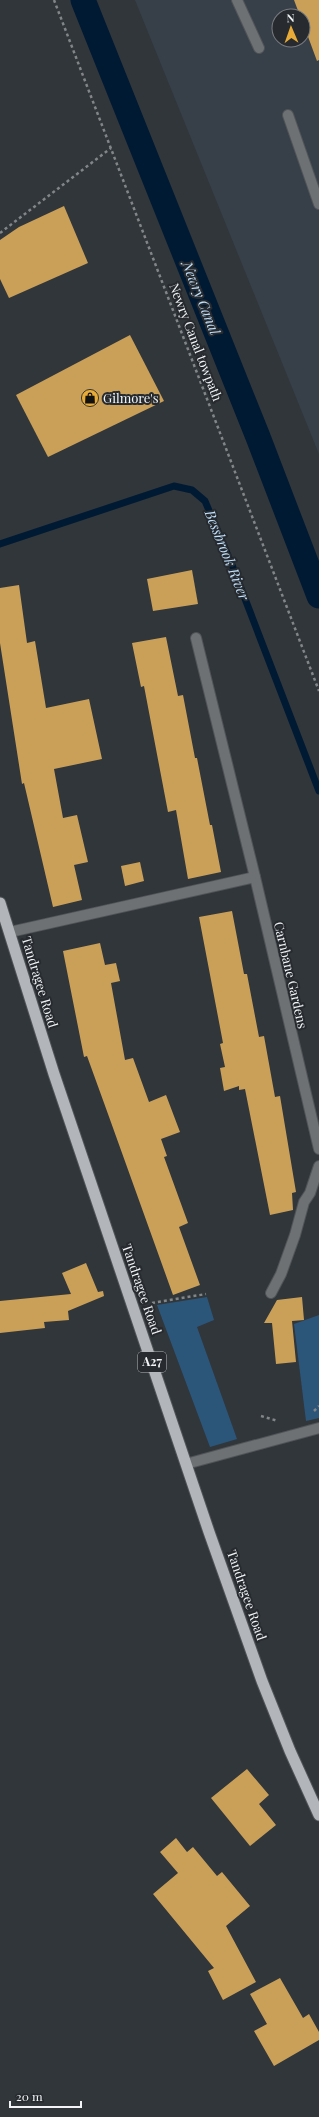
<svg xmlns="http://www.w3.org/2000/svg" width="319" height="2117" viewBox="0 0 319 2117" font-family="'Playfair Display',serif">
	<rect width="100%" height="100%" fill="#31363a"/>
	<path fill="#374049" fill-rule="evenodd" d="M135,0H319V454ZM279,16H303V40H279Z"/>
	<g fill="#2b567a">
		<polygon points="207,1297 214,1320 197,1327 237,1439 210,1447 157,1305"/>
		<polygon points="319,1315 319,1418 306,1421 294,1324"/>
	</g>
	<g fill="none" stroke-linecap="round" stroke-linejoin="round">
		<polyline stroke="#001a33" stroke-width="7" points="0,544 174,486 192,490 205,501 232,565 319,791"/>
		<polyline stroke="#001a33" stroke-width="25" points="83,0 258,437 319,596"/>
	</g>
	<g fill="#caa059">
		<polygon points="294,0 319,0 319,60 317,61 303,23 303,16 300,16"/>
		<polygon points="64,206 88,263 9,298 0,279 0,240 19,227"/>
		<polygon points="130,335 164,401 48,457 16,395"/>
		<polygon points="192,570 198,604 153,611 147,579"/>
		<polygon points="19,585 27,643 35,641 46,708 89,699 102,759 54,769 63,818 77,815 88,862 74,865 82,900 53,907 24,783 22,784 0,643 0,588"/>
		<polygon points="166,637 178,696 183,695 195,758 197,758 210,825 212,825 221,872 188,879 176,810 168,812 144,686 141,687 132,643"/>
		<polygon points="140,862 144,881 125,886 121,866"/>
		<polygon points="232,911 244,974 247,974 259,1037 264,1036 275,1097 280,1096 296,1192 292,1193 293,1210 270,1215 245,1089 239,1090 239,1086 224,1091 220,1068 225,1067 220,1044 223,1043 199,917"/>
		<polygon points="100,943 105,965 116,963 120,981 111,983 125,1060 133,1058 149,1102 166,1095 180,1132 161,1139 167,1156 164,1157 188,1223 179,1227 200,1285 173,1295 108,1114 87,1056 84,1057 63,951"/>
		<polygon points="86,1263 98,1292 103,1291 104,1296 68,1311 69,1320 44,1322 45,1328 0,1333 0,1301 71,1294 62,1273"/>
		<polygon points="302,1297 304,1320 292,1321 296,1362 276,1364 272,1323 264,1323 277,1300"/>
		<polygon points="247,1769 269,1795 259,1804 276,1825 250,1846 211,1798"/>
		<polygon points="176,1838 187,1852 193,1847 217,1876 222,1872 250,1906 226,1926 256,1982 223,2000 208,1971 214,1968 153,1894 178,1873 160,1852"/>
		<polygon points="280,1978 303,2018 309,2014 319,2032 319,2040 274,2066 254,2031 267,2024 250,1994"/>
	</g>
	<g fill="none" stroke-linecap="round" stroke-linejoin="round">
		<g stroke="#505458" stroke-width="12">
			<g id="service">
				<polyline points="237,0 259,48"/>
				<polyline points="288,115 319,204"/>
				<polyline points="271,1293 281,1274 295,1235 304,1202 310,1193 319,1166"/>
				<polyline points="186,1464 319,1428"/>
			</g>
		</g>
		<g stroke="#505458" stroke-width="12">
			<g id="minor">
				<polyline points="196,638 255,877 319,1149"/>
				<polyline points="10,932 255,877"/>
			</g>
		</g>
		<g stroke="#505458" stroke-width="13">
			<polyline id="trunk" points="0,903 54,1074 209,1532 262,1681 290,1751 319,1815"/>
		</g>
		<g stroke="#828689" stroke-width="2.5" stroke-dasharray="3 3" stroke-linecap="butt">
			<polyline points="54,0 319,691"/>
			<polyline points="0,233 111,148"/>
			<polyline points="152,1303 206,1294"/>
			<polyline points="314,1411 319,1406"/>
			<polyline points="261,1416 278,1421"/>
		</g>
		<use href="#service" stroke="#6e7173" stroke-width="10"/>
		<use href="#minor" stroke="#6e7173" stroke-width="10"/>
		<use href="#trunk" stroke="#b2b6bb" stroke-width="11"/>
	</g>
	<defs>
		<g id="shop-disc" transform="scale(0.9)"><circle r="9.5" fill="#e8ab37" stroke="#272b2f"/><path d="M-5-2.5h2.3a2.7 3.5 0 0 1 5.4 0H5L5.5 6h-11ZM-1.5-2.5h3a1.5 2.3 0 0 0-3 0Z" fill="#111"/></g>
	</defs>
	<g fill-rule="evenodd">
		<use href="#shop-disc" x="90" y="398"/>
	</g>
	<g text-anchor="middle" stroke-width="4" stroke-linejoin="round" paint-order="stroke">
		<rect fill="#272b2f" stroke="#b5b8bb" stroke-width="1" x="138" y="1352" width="28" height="20" rx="3"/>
		<g font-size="12" font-weight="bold" fill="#f2f4f7">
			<text x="152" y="1366">A27</text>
		</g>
		<g font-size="13" fill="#f2f4f7" stroke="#272b2f">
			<text transform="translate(196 342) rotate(69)" y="5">Newry Canal towpath</text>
			<text transform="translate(291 975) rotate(77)" y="5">Carnbane Gardens</text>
			<text transform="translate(40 982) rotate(73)" y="5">Tandragee Road</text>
			<text transform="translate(142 1289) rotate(71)" y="5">Tandragee Road</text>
			<text transform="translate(247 1595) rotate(71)" y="5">Tandragee Road</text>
		</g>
		<g font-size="13" fill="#f2f4f7" stroke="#272b2f" text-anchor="start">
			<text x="103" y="403">Gilmore's</text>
		</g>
		<g font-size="14" font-style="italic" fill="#c1e1fe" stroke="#272b2f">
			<text transform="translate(201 298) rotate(68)" y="5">Newry Canal</text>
			<text transform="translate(227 555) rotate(68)" y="5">Bessbrook River</text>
		</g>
	</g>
	<g transform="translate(291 28) rotate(358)"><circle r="19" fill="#272b2f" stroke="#787b7f"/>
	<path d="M0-3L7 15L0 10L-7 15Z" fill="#e8ab37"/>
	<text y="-6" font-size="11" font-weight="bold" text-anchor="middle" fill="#f2f4f7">N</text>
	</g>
	<path d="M10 2101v6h71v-6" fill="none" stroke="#f2f4f7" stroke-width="2"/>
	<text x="16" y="2101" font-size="12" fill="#f2f4f7" stroke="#272b2f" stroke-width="3" paint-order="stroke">20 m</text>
</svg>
